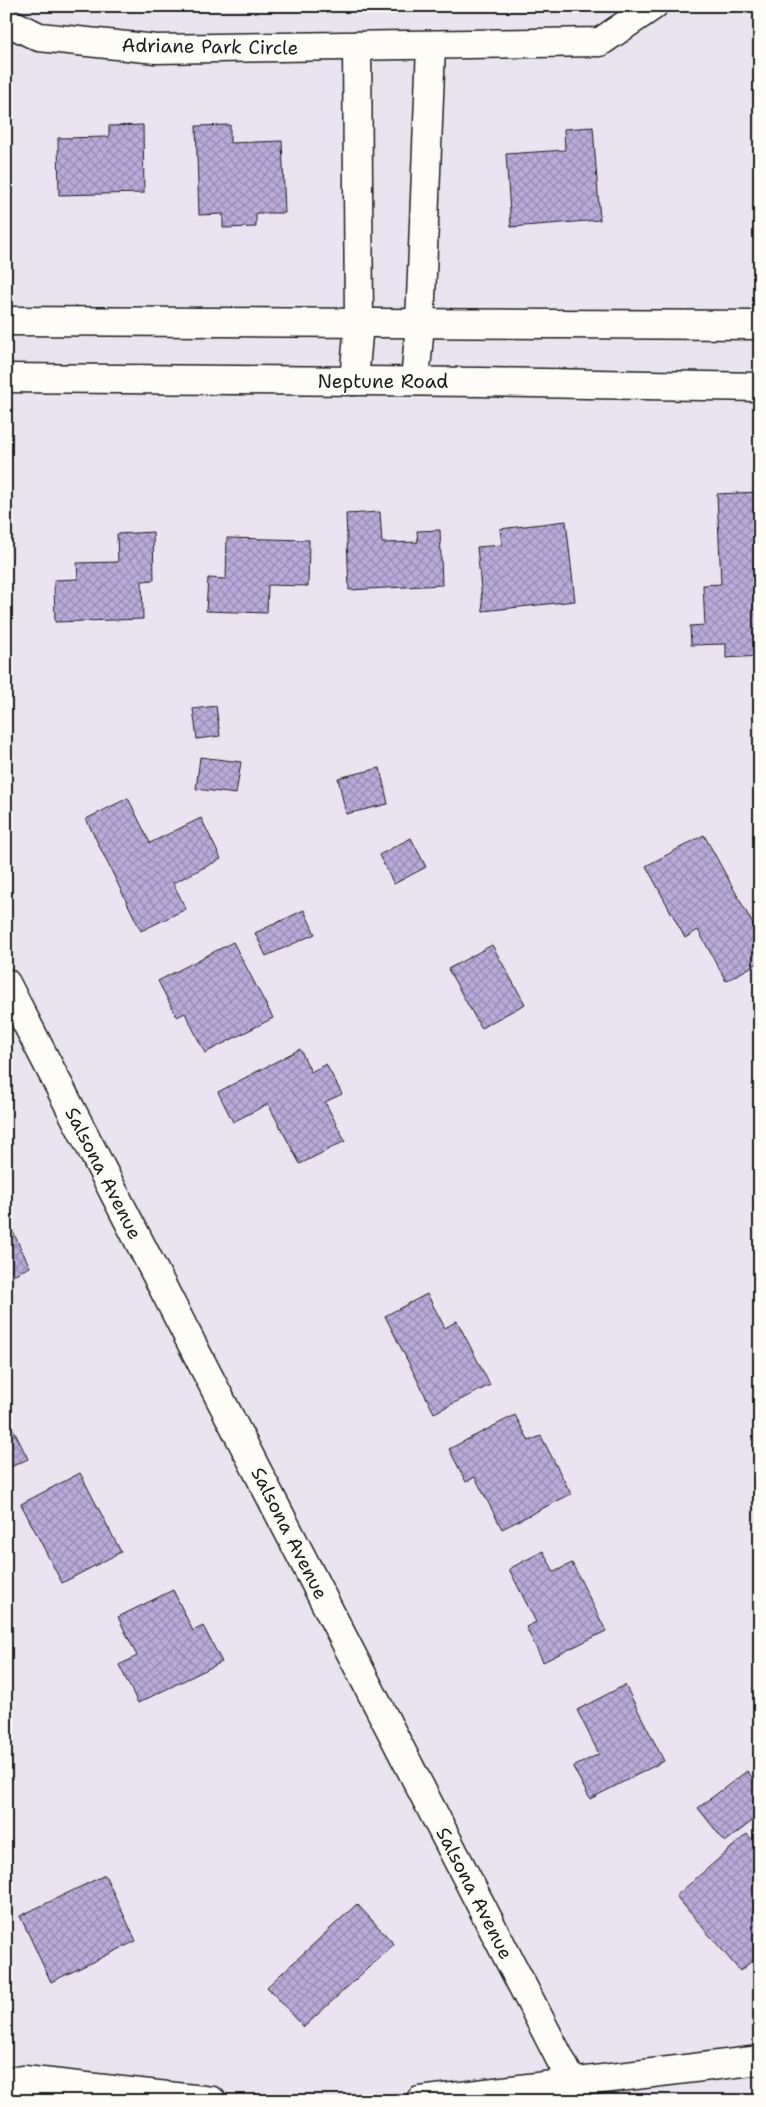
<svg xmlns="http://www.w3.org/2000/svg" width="766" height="2107" viewBox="0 0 766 2107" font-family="'Shantell Sans',sans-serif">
	<defs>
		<pattern id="building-cross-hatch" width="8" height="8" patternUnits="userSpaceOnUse" patternTransform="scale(1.25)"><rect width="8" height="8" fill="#baabdb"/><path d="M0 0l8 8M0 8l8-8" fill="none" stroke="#968ab1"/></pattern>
	</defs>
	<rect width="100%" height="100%" fill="#e9e4ef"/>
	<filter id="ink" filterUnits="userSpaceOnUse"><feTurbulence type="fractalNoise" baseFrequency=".02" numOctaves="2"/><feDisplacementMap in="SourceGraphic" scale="10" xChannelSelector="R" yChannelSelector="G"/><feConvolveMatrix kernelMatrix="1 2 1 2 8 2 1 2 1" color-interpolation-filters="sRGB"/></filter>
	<g filter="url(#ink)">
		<g fill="url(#building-cross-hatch)" stroke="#1c1c1c">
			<polygon points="143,125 144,193 59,195 58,138 109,137 109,126"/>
			<polygon points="230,125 230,143 282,141 285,213 256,213 256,227 223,228 223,214 199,215 196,126"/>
			<polygon points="593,127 600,220 511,227 506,154 565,150 564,129"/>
			<polygon points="6,177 11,178 6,192"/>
			<polygon points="760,492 760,656 726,658 726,644 691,645 690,626 705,625 703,585 721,584 717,494"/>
			<polygon points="380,512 382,543 418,542 417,531 440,530 442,585 349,590 346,514"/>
			<polygon points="566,521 575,601 483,611 477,547 502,545 500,529"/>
			<polygon points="153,532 154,580 142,581 143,619 55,622 54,580 78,579 77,563 118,562 117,534"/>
			<polygon points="227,538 309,540 308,586 268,585 267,613 206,611 208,578 226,579"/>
			<polygon points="216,706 220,736 197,739 193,709"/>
			<polygon points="200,757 241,762 236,794 196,789"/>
			<polygon points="380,768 388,804 346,814 338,778"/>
			<polygon points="128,798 150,843 201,818 221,859 173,883 186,909 141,931 86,819"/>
			<polygon points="704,835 760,937 760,962 726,981 698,930 685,938 646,866"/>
			<polygon points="411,838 426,867 394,884 379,855"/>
			<polygon points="304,910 315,934 266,956 255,933"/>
			<polygon points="233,942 273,1018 205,1053 185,1013 177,1017 158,981"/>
			<polygon points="492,945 525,1004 481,1028 448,969"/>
			<polygon points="300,1049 311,1072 326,1064 342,1094 325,1102 345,1141 300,1164 268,1104 233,1122 218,1092"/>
			<polygon points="10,1226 30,1267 6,1278 6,1227"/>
			<polygon points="427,1294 445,1328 457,1321 490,1385 434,1413 385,1316"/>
			<polygon points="6,1415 28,1459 6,1469"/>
			<polygon points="515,1415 529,1441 541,1436 571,1494 502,1529 475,1477 466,1482 449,1449"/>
			<polygon points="80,1473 121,1552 62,1583 21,1504"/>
			<polygon points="543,1551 554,1572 572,1563 606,1631 543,1662 526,1627 536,1622 509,1569"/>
			<polygon points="173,1590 193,1631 203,1626 222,1662 138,1703 119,1665 137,1656 118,1617"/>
			<polygon points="625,1685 664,1761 590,1799 573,1767 599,1754 577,1710"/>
			<polygon points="747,1771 760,1787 760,1815 725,1842 698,1808"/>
			<polygon points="747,1834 760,1848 760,1880 753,1886 760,1894 760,1954 740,1971 676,1896"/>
			<polygon points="105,1875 136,1941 51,1982 20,1916"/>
			<polygon points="357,1904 394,1944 304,2027 267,1987"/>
		</g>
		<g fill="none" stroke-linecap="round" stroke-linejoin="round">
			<g stroke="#1c1c1c" stroke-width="31">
				<g id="minor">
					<polyline points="6,21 39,37 156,49 600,42 653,6"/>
					<polyline points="354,381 359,323 357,46"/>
					<polyline points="415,381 420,324 431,46"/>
					<polyline points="6,983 573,2084"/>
					<polyline points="6,2082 24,2080 212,2101"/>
					<polyline points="420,2101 760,2060"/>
				</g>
			</g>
			<g stroke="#1c1c1c" stroke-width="31">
				<g id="secondary">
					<polyline points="6,321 760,325"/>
					<polyline points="6,378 481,382 760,387"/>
				</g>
			</g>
			<use href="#minor" stroke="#fdfcf7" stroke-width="28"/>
			<use href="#secondary" stroke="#fdfcf7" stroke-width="28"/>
		</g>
	</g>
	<g text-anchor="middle" stroke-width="4" stroke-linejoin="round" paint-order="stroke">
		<g font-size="19" fill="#1c1c1c" stroke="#fdfcf7">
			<text transform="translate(210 46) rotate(1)" y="7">Adriane Park Circle</text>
			<text x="383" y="388">Neptune Road</text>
			<text transform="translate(104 1173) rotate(63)" y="7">Salsona Avenue</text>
			<text transform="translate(290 1533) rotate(63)" y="7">Salsona Avenue</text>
			<text transform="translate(475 1893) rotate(63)" y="7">Salsona Avenue</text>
		</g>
	</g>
	<rect width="766" height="2107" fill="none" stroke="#fdfcf7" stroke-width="25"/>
	<rect x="12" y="12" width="741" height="2082" fill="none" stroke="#1c1c1c" stroke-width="2" filter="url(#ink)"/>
</svg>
